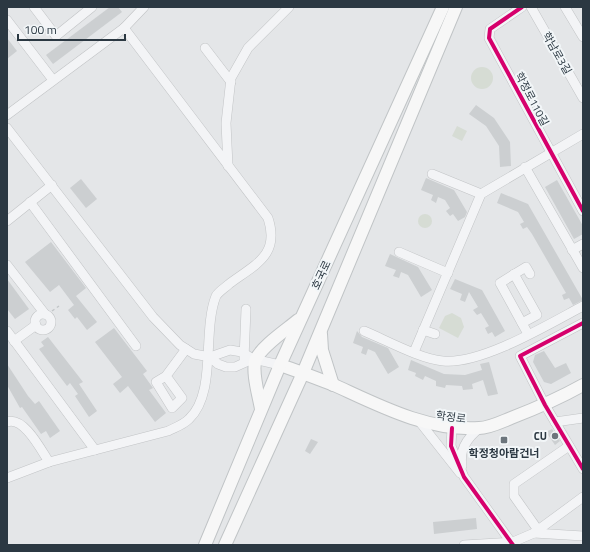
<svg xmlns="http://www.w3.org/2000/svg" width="590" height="552" viewBox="0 0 590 552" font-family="'Titillium Web','Noto Sans KR',sans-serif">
	<rect width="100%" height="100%" fill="#e4e6e8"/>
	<g fill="#d6dcd4">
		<circle cx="482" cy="78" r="11"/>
		<polygon points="457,126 467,131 462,141 452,136"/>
		<circle cx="425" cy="221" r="7"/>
		<polygon points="452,313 461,318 464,327 458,338 439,328 445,316"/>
	</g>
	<g fill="#cccfd1">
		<polygon points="110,7 118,7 122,12 53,64 46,55"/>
		<polygon points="7,38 17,51 7,59"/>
		<polygon points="476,105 494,118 510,142 511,166 500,167 499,146 486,126 469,114"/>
		<polygon points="426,178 454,190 467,212 465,217 458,221 453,214 450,216 446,211 450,208 445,200 438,197 436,203 431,200 433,195 421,190"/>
		<polygon points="81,179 97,199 86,208 70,188"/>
		<polygon points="557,180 583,226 583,234 574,239 545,187"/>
		<polygon points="501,193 528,204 583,300 573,305 569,298 564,300 562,295 566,293 532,234 527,227 523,229 520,224 524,222 518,212 497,203"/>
		<polygon points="51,242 86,288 76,296 97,322 87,330 77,317 75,319 68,310 74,305 59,285 50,292 25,262"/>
		<polygon points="390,254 418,267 432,290 421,297 408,275 401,272 399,278 393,276 396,270 385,266"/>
		<polygon points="7,279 29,309 15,319 7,309"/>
		<polygon points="455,279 482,290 505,331 495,337 492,332 488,334 485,328 489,326 481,313 477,315 473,310 478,307 469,292 465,302 460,300 462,294 450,289"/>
		<polygon points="114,328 147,371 143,374 153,388 149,390 166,413 155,422 128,386 120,393 113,384 122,377 95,342"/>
		<polygon points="357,331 362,337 388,348 399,367 388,374 375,352 368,349 366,355 361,353 363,347 353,343"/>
		<polygon points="48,337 83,382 79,384 97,411 89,417 75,396 78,394 70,383 67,386 39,349 44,346 41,342"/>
		<polygon points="544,351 555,368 566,363 571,373 551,384 544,382 533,362 535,355"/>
		<polygon points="411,360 444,374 465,375 482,370 480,364 489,362 498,394 488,396 483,380 472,384 473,389 463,390 462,386 446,385 445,388 436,386 436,381 425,376 423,380 415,376 416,373 408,370"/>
		<polygon points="7,364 28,396 35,404 39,401 60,431 50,438 46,431 41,434 22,407 20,408 7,385"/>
		<polygon points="552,429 560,441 555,445 546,432"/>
		<polygon points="311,439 318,442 310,454 305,451"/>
		<polygon points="476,518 477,529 434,534 433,522"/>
	</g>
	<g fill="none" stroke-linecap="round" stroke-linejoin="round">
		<g stroke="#c2c4c6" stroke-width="10">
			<g id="minor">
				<polyline points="34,7 56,36 92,7"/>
				<polyline points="522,7 490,29 489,38 583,211"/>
				<polyline points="531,7 583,98"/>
				<polyline points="565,7 583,37"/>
				<polyline points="7,20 53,80"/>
				<polyline points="205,48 231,82"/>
				<polyline points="7,115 124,28 144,7"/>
				<polyline points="7,128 153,317 180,345 194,354 210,357 218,364 226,367 235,367 253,359"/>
				<polyline points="228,166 226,123 231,78 248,48 289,7"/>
				<polyline points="525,167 583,268"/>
				<polyline points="432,174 481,194"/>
				<polyline points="30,202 136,346"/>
				<polyline points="7,221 52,185"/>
				<polyline points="572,250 583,244"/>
				<polyline points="399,252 448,273"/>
				<polyline points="7,265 45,314"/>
				<polyline points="514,274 537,315 522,323"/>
				<circle cx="43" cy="322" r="8"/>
				<polyline points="583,323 520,356 545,405 583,469"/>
				<polyline points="423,330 435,334"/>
				<polyline points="7,331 95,450"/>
				<path d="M364,331C386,340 420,359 443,361C481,365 549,324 583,306"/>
				<polyline points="528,334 500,283 526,267 530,274"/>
				<polyline points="14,341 36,325"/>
				<polyline points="414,352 481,194 583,134"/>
				<polyline points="210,357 230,350 242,352 253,359 280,365"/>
				<polyline points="244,359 246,309"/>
				<polyline points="166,376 182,398 172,408 156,382 166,376 186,349"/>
				<polyline points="419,421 460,473"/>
				<path d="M7,422C24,416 41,450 49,462"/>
				<polyline points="555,422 583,418"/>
				<polyline points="452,428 451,446 464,477 513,545"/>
				<path d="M462,466C459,450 468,437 480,428"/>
				<path d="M7,478L49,462L168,431C176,427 183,425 189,419C217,393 202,331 216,296C219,291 225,288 229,284C256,264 280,255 268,218L124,28"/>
				<polyline points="538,530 514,496 514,484 569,446"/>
				<polyline points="534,533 583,536"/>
				<polyline points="464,545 513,542 534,533 583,497"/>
			</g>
		</g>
		<g stroke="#c0c4c6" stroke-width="14">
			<g id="major">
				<polyline points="321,334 322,350 333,385"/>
				<path d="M280,365C298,371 316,378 334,385C380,406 427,431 479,428C489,428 501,422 511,418C537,408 558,399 583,385"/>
				<path d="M261,409C259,397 251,370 256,359C262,346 286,330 298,320"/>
				<polyline points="205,545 280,365 443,7"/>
				<polyline points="225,545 303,373 456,7"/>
			</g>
		</g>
		<polyline stroke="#c2c6c8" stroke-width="1.5" stroke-dasharray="3 3" stroke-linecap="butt" points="52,311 59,306"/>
		<use href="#minor" stroke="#f3f4f6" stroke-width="9"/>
		<use href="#major" stroke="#f7f7f7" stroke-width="12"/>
		<g stroke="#f2f6f8" stroke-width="6">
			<g id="cycleway">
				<polyline points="522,7 490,29 489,38 583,211"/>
				<polyline points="583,323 520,356 545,405 583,469"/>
				<polyline points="452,428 451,446 464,477 513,545"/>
			</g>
		</g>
		<use href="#cycleway" stroke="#d6006c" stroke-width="4"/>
	</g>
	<g fill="#6c757c" stroke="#f2f6f8" stroke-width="1.5">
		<circle cx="555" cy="436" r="4"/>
		<rect x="500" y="436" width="8" height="8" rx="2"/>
	</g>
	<g text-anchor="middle" stroke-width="4" stroke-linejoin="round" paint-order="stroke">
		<g font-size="11" fill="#2b3842" stroke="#f2f6f8">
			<text transform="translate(557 53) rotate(60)" y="4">학남로3길</text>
			<text transform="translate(532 99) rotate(62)" y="4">학정로110길</text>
			<text transform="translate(321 275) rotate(-65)" y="4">호국로</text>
			<text transform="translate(451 417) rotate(7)" y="4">학정로</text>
		</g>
		<g font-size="11" font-weight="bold" fill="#2b3842" stroke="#f2f6f8" text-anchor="end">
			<text x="547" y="440">CU</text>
			<text x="504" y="457" text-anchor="middle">학정청아람건너</text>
		</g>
	</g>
	<rect width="590" height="552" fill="none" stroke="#2b3842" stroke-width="16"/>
	<path d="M18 34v6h107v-6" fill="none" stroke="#2b3842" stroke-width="2"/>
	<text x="24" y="34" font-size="12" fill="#2b3842" stroke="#f2f6f8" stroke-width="3" paint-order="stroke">100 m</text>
</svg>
